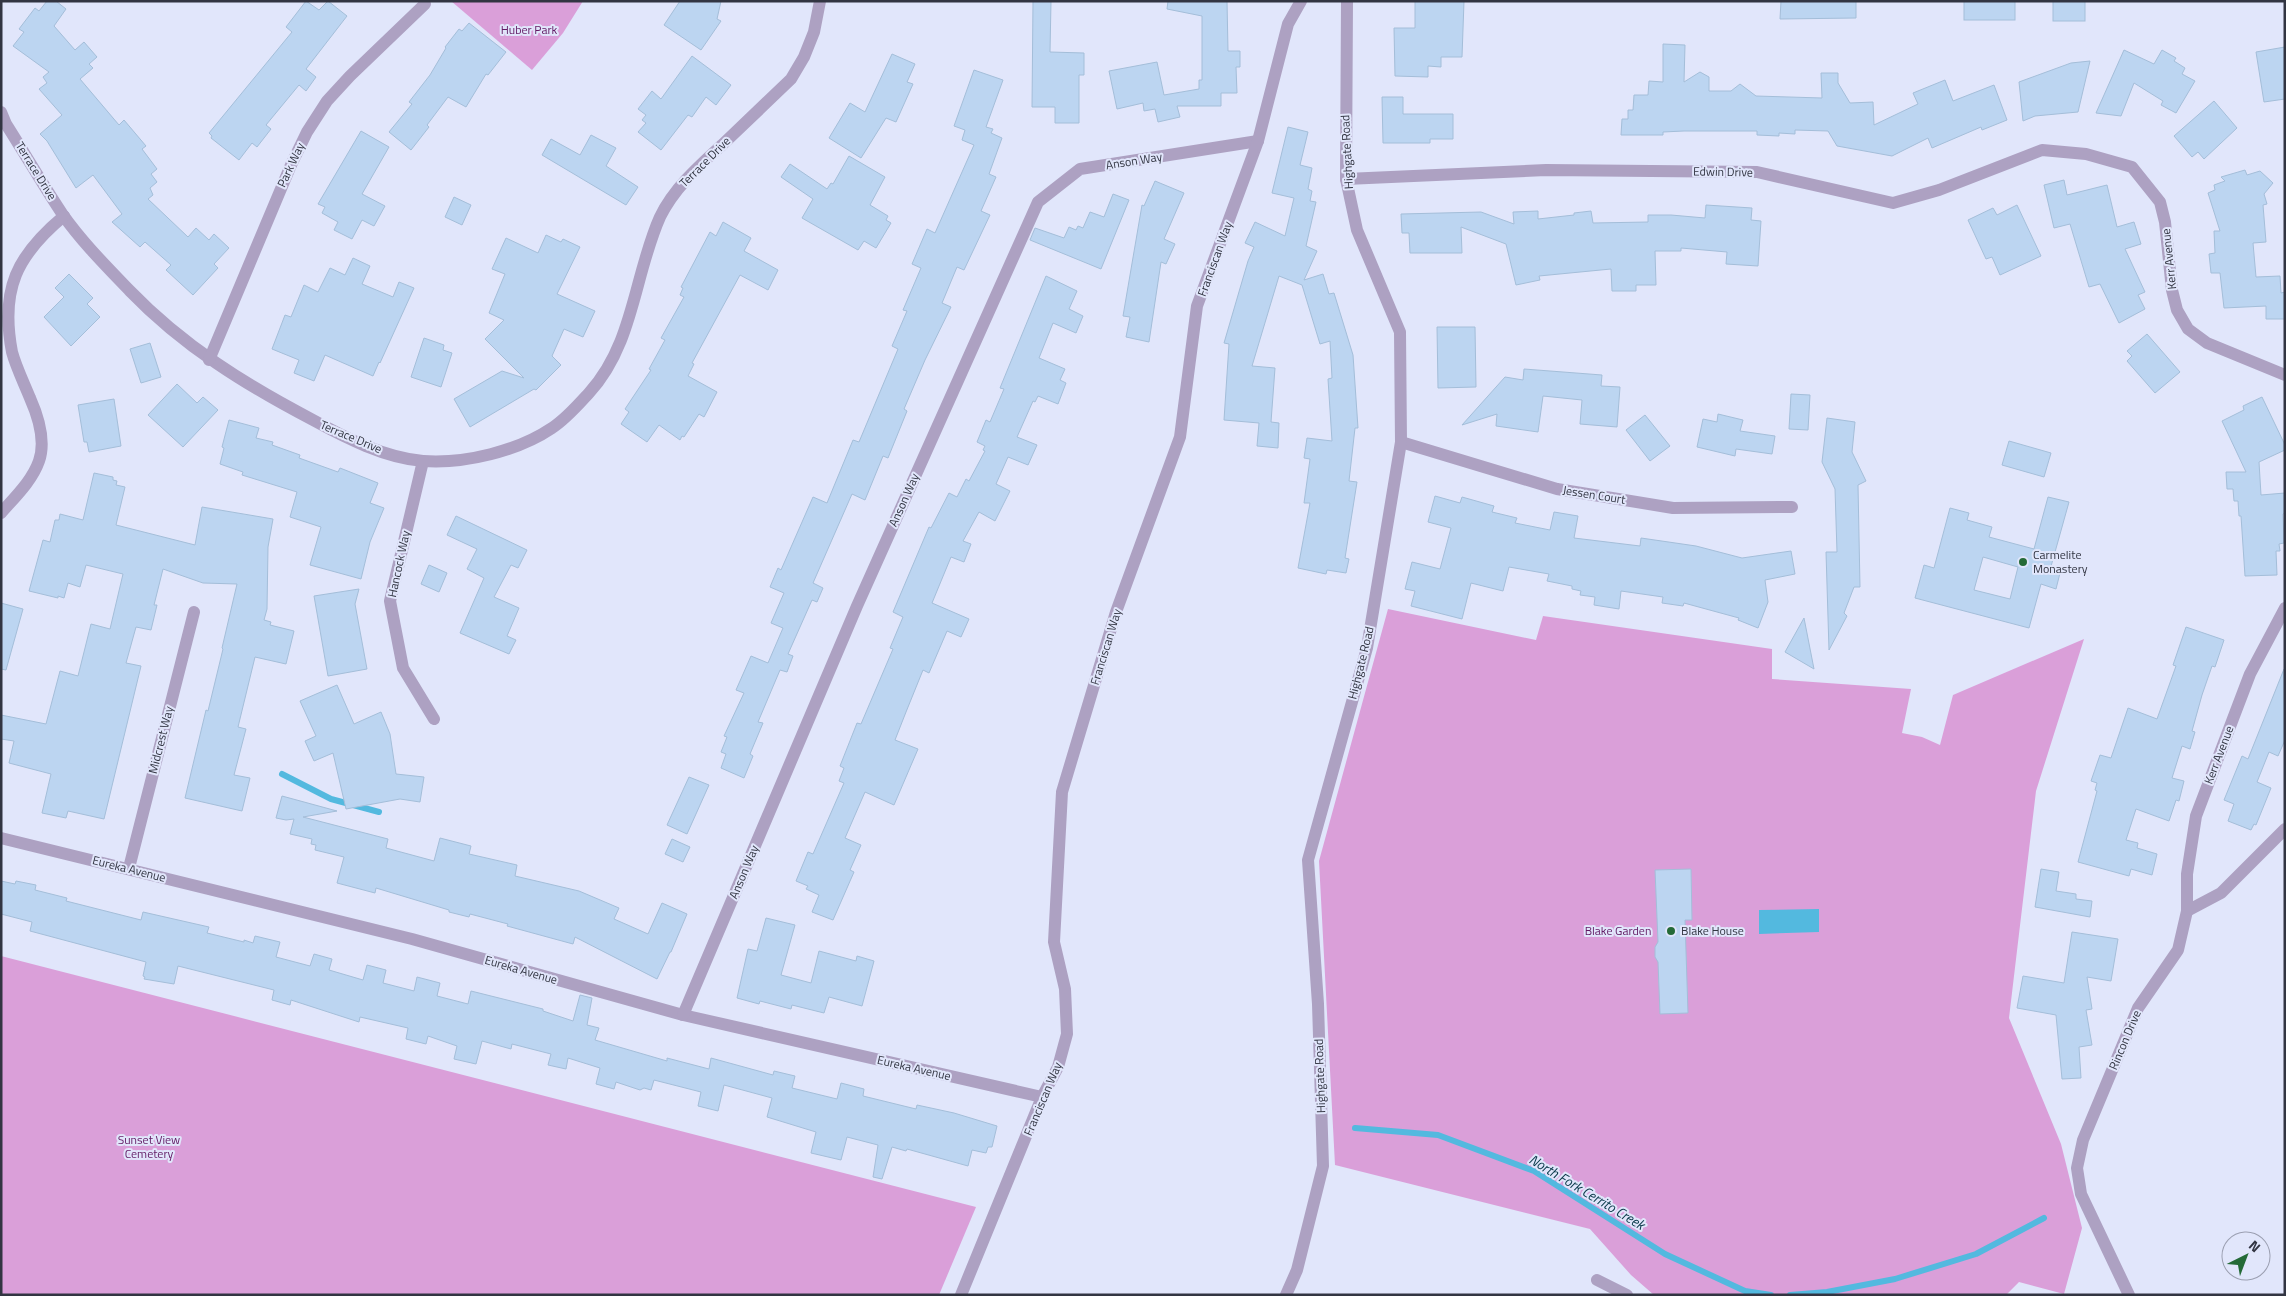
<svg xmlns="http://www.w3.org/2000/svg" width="2286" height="1296" viewBox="0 0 2286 1296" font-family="'Titillium Web',sans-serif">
	<rect width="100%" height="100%" fill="#e1e6fb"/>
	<g fill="#da9fd9">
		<polygon points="451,1 583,1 563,33 532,70"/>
		<polygon points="1388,609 1536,640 1543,616 1772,649 1772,679 1911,689 1902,733 1922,737 1940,745 1953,695 2084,639 2036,791 2009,1018 2061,1144 2082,1228 2064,1294 2019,1282 2006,1295 1654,1295 1631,1275 1590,1229 1335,1165 1319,861"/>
		<polygon points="1,956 976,1207 939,1295 1,1295"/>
	</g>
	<polygon fill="#53b9df" points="1819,909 1819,932 1759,934 1759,910"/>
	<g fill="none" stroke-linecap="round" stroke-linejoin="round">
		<g stroke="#53b9df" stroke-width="6">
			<polyline points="282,774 331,799 379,812"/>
			<polyline points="1355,1128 1438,1135 1534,1171 1665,1254 1745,1291 1771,1295"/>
			<polyline points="1790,1295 1827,1292 1895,1279 1976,1254 2044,1218"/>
		</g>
	</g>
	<g fill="#bcd5f1" stroke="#a4bed9" fill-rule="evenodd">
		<polygon points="47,1 56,1 66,9 54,26 75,50 84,42 97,57 89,64 93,68 80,79 119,125 124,120 146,146 142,149 157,169 151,174 157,182 150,188 153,195 148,199 188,237 196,228 209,240 214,234 229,248 214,264 218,268 193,295 166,270 171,265 145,242 140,247 112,222 122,214 93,175 76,188 47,141 40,134 62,115 39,89 47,83 43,77 49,72 13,46 24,32 19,29 35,8 39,11"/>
		<polygon points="306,1 319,10 328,1 347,16 306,69 316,77 306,91 299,85 266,125 271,129 257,147 252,143 239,160 211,138 212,136 209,133 292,32 286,27"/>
		<polygon points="680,1 721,1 717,19 721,21 701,50 664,25"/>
		<polygon points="1033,1 1051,1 1050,52 1084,53 1084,75 1079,75 1079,123 1055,123 1055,107 1032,107"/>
		<polygon points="1168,1 1227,1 1228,51 1240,51 1240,67 1236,67 1237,93 1221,93 1221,106 1177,106 1180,117 1158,122 1155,109 1144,111 1143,103 1117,109 1109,71 1157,62 1164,95 1199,89 1199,80 1202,80 1202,16 1167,9"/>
		<polygon points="1415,1 1464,1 1462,57 1441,57 1441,67 1428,66 1428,77 1395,76 1394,28 1415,28"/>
		<polygon points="1781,1 1856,1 1856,18 1780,19"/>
		<rect x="1964" y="1" width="51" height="19"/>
		<rect x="2053" y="1" width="32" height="20"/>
		<polygon points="469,23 506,52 488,75 486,74 466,107 448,97 427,125 429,127 411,150 389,132 412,104 409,102 430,75 446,48 445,47 459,29 462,31"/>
		<polygon points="1663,44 1685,45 1684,82 1700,72 1709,77 1709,91 1731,91 1740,84 1756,96 1822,98 1821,73 1838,73 1838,83 1850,103 1873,102 1874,125 1918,104 1913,93 1945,80 1953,101 1994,85 2007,120 1982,130 1981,127 1932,148 1928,138 1892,156 1837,146 1828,131 1795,130 1795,134 1779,133 1779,136 1757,135 1757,131 1684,131 1663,132 1663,135 1621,135 1622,119 1628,119 1628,110 1633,110 1634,95 1648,95 1649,81 1663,82"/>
		<polygon points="2285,47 2285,99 2264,102 2256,52"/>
		<polygon points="2124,50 2154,64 2162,50 2176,58 2174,61 2185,68 2182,74 2195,81 2176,113 2161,105 2163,101 2134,83 2121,116 2096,113"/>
		<polygon points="892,54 915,64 907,82 913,84 896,122 886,118 861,158 829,138 850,103 865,112"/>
		<polygon points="692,56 731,85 716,105 706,97 692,117 688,115 661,150 638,132 646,123 642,120 646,115 638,109 652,91 661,99"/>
		<polygon points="2090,61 2078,112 2035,116 2023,121 2019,82 2071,63"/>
		<polygon points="974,70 1003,80 986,127 993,129 991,133 1002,138 989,174 996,177 981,211 990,215 964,270 957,267 942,303 951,307 925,360 904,409 907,411 888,458 883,456 865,500 852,494 813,583 823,588 817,602 812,600 788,654 793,656 787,672 780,670 758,722 763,723 750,754 753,756 744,778 721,768 726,754 721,752 727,737 724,736 744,693 736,690 751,656 768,663 783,628 771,623 784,593 770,587 778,568 781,570 813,497 827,503 853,440 859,442 898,349 892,346 907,311 903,310 921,268 912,264 927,229 935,233 974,145 962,140 965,130 954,126"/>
		<polygon points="1382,97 1403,97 1403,114 1453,114 1453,139 1430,139 1430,143 1383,143"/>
		<polygon points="2214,101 2237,128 2204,159 2198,152 2192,157 2174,136"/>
		<polygon points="1288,127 1308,132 1300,165 1312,168 1308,189 1312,191 1310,201 1316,202 1306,246 1317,251 1304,280 1323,274 1329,294 1334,293 1353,355 1358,428 1355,428 1349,481 1357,482 1345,558 1349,559 1346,573 1327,570 1326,574 1298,568 1310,503 1304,503 1310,459 1304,458 1307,438 1332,441 1328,379 1332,378 1330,341 1320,344 1302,285 1279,276 1252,366 1275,368 1271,422 1279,423 1278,448 1257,446 1259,423 1224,420 1229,344 1224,343 1248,261 1254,247 1245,243 1255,222 1285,236 1294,198 1272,193"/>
		<polygon points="361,131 389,147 362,194 385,206 374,226 362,220 352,239 334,230 338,222 322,213 325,207 318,204"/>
		<polygon points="591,135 616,148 606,166 638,187 626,205 542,155 551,139 580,155"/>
		<polygon points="849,156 885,177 870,205 888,216 886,220 891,223 876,248 864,241 858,250 802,218 813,199 781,177 790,164 827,189 831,183 833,184"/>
		<polygon points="2245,170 2247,175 2260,171 2273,183 2264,194 2267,204 2263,205 2266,242 2253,243 2256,277 2280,276 2281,293 2285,292 2285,319 2266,319 2266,306 2224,308 2220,273 2211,273 2209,254 2215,253 2214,231 2220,231 2208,193 2215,190 2214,185 2225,181 2221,177"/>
		<polygon points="2064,180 2067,195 2107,185 2117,227 2134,222 2141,244 2125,249 2145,292 2138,295 2145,309 2119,323 2100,284 2089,287 2070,224 2054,228 2044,185"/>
		<polygon points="1155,181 1184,193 1164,239 1175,244 1166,264 1161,262 1149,342 1126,337 1130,317 1123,316 1142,205 1144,206"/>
		<polygon points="1113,194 1129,200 1101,269 1030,240 1035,228 1064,238 1069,227 1076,230 1078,226 1083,228 1090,212 1104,217"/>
		<polygon points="454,197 471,205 462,225 445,217"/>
		<polygon points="1706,205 1752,208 1751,220 1761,221 1758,266 1726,264 1727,252 1681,248 1681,251 1655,251 1656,285 1636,285 1636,291 1612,291 1611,269 1539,276 1540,280 1516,285 1506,244 1461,227 1462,253 1410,253 1409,233 1402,233 1401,214 1481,212 1514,224 1513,212 1538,211 1538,219 1574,215 1574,213 1591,211 1593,223 1648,222 1648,215 1671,215 1705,218"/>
		<polygon points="2017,205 2041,256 2000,275 1992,257 1986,259 1968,220 1993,208 1997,215"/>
		<polygon points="723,222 751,238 744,251 778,270 768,290 740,275 692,363 694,364 688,376 717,392 704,417 699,414 684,437 682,436 680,440 659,425 647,442 621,424 629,412 625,409 651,370 649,369 665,340 661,338 684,297 680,295 683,288 681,287 710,232 716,236"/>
		<polygon points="546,235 561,242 563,239 580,247 557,294 595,311 583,337 564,329 552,356 561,365 536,390 534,389 470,427 454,399 502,371 524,378 485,339 504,320 489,313 505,274 492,269 506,238 538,253"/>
		<polygon points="353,258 370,266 362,284 393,297 399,282 414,288 380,363 379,362 373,376 325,355 314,381 294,373 299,360 272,349 285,315 291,317 304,285 318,292 330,268 345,275"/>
		<polygon points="69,274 93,298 87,304 100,317 71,346 44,317 64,297 55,288"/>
		<polygon points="1046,276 1077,291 1069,309 1083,316 1076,333 1053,323 1039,358 1065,369 1060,380 1066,383 1058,404 1038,396 1035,402 1033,401 1017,437 1037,445 1028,465 1008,457 996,484 1010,491 995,521 979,512 963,541 971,544 964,562 951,557 932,603 969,619 961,637 947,631 929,673 923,670 906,712 895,740 918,749 894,805 865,792 845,838 861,845 850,870 854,872 833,920 812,912 819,895 806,889 808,886 796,881 808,852 813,854 844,783 839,781 844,768 840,766 857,723 861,724 893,649 890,648 903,617 893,612 929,527 931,528 949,493 957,497 966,479 969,481 985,451 983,450 985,446 977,442 986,420 990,422 1004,389 1000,388"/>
		<polygon points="1437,327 1475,327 1476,387 1438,388"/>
		<polygon points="2147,334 2180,372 2155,393 2127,361 2132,356 2127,351"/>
		<polygon points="424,338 444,345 443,350 452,353 441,387 411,377"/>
		<polygon points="150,343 161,377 141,383 130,349"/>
		<polygon points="1524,369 1602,375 1601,386 1620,387 1617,427 1580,424 1582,400 1543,396 1538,432 1496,426 1497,414 1462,425 1505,377 1523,380"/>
		<polygon points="177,384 197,403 203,397 218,410 183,447 148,415"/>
		<polygon points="1791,394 1810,395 1808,430 1789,429"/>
		<polygon points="2262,397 2285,445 2285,450 2259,462 2261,495 2285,493 2285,513 2283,514 2284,543 2279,544 2280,551 2276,551 2277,575 2245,576 2241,516 2239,516 2238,501 2234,501 2233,489 2227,489 2226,472 2246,472 2222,421 2244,410 2243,406"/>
		<polygon points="114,399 121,446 89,452 87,442 84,442 78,405"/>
		<polygon points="1718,414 1743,420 1740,431 1775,436 1772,454 1736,449 1735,456 1697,447 1703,419 1717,422"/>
		<polygon points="1645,415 1670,446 1650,461 1626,430"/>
		<polygon points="1827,418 1855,422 1852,452 1866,481 1858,485 1860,587 1854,587 1844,613 1847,616 1829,650 1826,552 1837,552 1835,489 1822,462"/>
		<polygon points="229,420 259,428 256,438 273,442 272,445 300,455 299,458 338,472 340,468 378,483 370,503 384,508 370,542 361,579 310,565 321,527 290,517 297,492 242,475 243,472 220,464 224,448 222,447"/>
		<polygon points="2009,441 2051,453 2044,477 2002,465"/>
		<polygon points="94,473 113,477 113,480 117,481 116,485 125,487 116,525 195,545 202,507 273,519 268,547 267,609 264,620 271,622 270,625 294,631 286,664 255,657 238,727 246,729 234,775 250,778 242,811 185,798 206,710 208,711 223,649 222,648 237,584 203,583 163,569 154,605 157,605 151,630 136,627 126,663 141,666 104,819 68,811 66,818 42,813 51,774 9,763 14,741 1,739 1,715 46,724 60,671 78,676 91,624 110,629 123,574 86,565 80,587 68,583 64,598 58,596 58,598 29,591 43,540 50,542 55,520 59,520 60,514 83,520"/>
		<polygon points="1435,496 1460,503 1462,497 1494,506 1492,512 1517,518 1515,523 1550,530 1554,512 1578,516 1574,538 1640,546 1641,538 1696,546 1742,558 1791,551 1795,574 1765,580 1768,602 1758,628 1738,620 1739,618 1684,603 1683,606 1662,603 1663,597 1621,591 1619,609 1594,605 1595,597 1580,595 1581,591 1572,589 1572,586 1547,581 1549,574 1509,567 1503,591 1471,583 1462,619 1411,606 1415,591 1405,589 1412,562 1440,569 1451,528 1428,522"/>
		<path d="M2048,497L2069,502L2050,570L2060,573L2056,589L2041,584L2029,628L1915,598L1924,565L1934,568L1950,508L1969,513L1967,520L1992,527L1989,537L2034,549ZM1983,557L2018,567L2010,599L1974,590Z"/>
		<polygon points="456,516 527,550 518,568 511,565 494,597 519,608 507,636 516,640 509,654 460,633 484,578 467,569 477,549 447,535"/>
		<polygon points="429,565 447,573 439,592 421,584"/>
		<polygon points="359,589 355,604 367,669 328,676 314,596"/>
		<polygon points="1,603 23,609 6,670 1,669"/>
		<polygon points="1804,618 1814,669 1785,652"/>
		<polygon points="2186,627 2224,640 2215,667 2212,666 2202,695 2192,731 2195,732 2190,749 2182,746 2172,778 2184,781 2179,801 2176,800 2169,821 2136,809 2126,840 2138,843 2137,848 2157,854 2152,875 2131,869 2129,876 2078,862 2097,791 2095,790 2097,783 2091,781 2100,755 2111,758 2128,708 2157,719 2176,666 2173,665"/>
		<polygon points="2284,669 2285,740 2278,756 2269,752 2257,782 2271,788 2256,825 2254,824 2251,830 2228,821 2234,804 2224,800 2242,756 2248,759"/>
		<polygon points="337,685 354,724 381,712 390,734 396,774 424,777 420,802 400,799 346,809 333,753 314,761 305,741 316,736 300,701"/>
		<polygon points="689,777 709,785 687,834 667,825"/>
		<polygon points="282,796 337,811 303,817 388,839 386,848 434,861 440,838 471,846 469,854 517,865 515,876 579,891 619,908 614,919 648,934 662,903 687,914 671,952 670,952 657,979 575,937 573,944 507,926 508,924 470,914 469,917 449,912 449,910 376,888 375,893 337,883 344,857 315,850 316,845 311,844 312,839 290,834 294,819 286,820 276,818"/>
		<polygon points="672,839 690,847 683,862 665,854"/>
		<polygon points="1691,869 1692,920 1685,920 1688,1013 1660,1014 1658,962 1655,957 1655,947 1658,942 1655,870"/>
		<polygon points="2041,869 2059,872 2056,891 2076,894 2076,899 2092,901 2090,917 2035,907"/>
		<polygon points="1,881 15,884 16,881 36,885 35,890 67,898 66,901 141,920 143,912 209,927 207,933 244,942 244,940 253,943 255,936 280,942 276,957 310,966 314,954 332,959 329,970 363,980 367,965 386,970 383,983 414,991 417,977 440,983 437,996 468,1004 471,991 543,1009 543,1011 573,1021 580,995 592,998 587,1025 599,1028 595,1040 667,1061 667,1058 709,1069 711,1058 773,1075 774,1071 795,1076 792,1088 837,1099 841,1083 864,1089 863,1096 916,1109 917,1105 954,1113 997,1126 992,1147 988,1147 986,1153 972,1150 968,1166 907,1149 906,1151 892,1147 882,1179 873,1177 878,1145 847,1137 841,1160 811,1153 816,1132 767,1117 772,1098 724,1085 718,1111 698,1106 701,1092 654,1080 651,1090 644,1088 640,1090 616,1082 614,1089 596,1084 600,1068 568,1058 566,1069 548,1065 551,1054 512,1044 511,1049 482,1041 476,1064 454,1059 457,1046 428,1036 426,1044 406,1039 408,1028 360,1017 359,1022 291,1000 290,1005 272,1000 274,990 178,966 174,984 144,979 145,977 143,976 146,962 30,931 32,922 1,914"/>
		<polygon points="766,918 795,925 781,975 811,983 819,951 856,961 857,956 874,961 862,1006 829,997 824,1013 792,1005 791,1009 760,1001 759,1004 737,998 748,949 757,951"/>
		<polygon points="2072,932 2118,939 2111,981 2087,977 2092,1009 2086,1010 2092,1045 2079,1047 2081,1078 2062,1079 2056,1015 2017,1008 2023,976 2064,983"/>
	</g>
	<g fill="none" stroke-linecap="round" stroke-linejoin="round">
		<g stroke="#ada1c2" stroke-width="12">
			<path d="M1,112L6,124C25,154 43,185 63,215C82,242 107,267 130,291C183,346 246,385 313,420C346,438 385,458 423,461C465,464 518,451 552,428C566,419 578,405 589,393C634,344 634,275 660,217C674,188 699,166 722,145C745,123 768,101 791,79L804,57L814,32L820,1"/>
			<polyline points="1346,179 1546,170 1757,172 1893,203 1939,190 2042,150 2086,154 2132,167 2160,202 2165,222 2172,290 2177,310 2188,329 2207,343 2285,375"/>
			<polyline points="209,360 291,165 307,132 327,101 350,76 425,4"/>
			<polyline points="1401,442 1557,489 1673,508 1792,507"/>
			<polyline points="423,461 390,601 403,668 434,719"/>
			<path d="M1,513C15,497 32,481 39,461C46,441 38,416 30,398C24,383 16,367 12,352C0,289 17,255 64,216"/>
			<polyline points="1,838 412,939 683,1015 1042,1097"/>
			<polyline points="129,868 194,612"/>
			<polyline points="2187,911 2221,893 2285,829"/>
			<polyline points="683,1015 857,606 1038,202 1080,169 1258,141"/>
			<polyline points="1597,1280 1627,1295"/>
			<polyline points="961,1295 1042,1097 1058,1067 1067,1034 1065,989 1054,942 1062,792 1116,612 1180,437 1197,306 1258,141 1288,24 1301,1"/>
			<polyline points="1286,1295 1297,1270 1323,1166 1318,1004 1308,860 1367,648 1401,442 1400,332 1357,230 1346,179 1347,1"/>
			<polyline points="2129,1295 2081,1194 2077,1168 2083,1140 2138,1008 2178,950 2187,911 2187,874 2196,816 2250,674 2285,608"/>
		</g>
	</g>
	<g fill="#246a37" stroke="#e1e6fb" stroke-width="2">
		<circle cx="2023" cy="562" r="5"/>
		<circle cx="1671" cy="931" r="5"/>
	</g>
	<g text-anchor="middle" stroke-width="4" stroke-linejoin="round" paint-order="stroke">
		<g font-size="12" fill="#611963" stroke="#e1e6fb">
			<text x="529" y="34">Huber Park</text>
			<text x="1618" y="935">Blake Garden</text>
			<text x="149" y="1144">Sunset View<tspan x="149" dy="14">Cemetery</tspan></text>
		</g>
		<g font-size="12" fill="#323542" stroke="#e1e6fb">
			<text transform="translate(1347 152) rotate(-93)" y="4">Highgate Road</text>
			<text transform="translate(1134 161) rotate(-9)" y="4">Anson Way</text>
			<text transform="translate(705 162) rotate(-45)" y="4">Terrace Drive</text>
			<text transform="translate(291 165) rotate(-65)" y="4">Park Way</text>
			<text transform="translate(36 171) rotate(58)" y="4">Terrace Drive</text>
			<text transform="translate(1723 172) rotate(1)" y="4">Edwin Drive</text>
			<text transform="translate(1215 259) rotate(-70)" y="4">Franciscan Way</text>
			<text transform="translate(2169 259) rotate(-96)" y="4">Kerr Avenue</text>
			<text transform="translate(351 437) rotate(23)" y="4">Terrace Drive</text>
			<text transform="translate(1594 495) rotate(9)" y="4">Jessen Court</text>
			<text transform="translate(904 500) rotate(-66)" y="4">Anson Way</text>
			<text transform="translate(399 564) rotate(-78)" y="4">Hancock Way</text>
			<text transform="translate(1106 647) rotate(-73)" y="4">Franciscan Way</text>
			<text transform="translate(1361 663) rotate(-76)" y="4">Highgate Road</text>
			<text transform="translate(161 740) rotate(-76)" y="4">Midcrest Way</text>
			<text transform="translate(2219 755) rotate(-69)" y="4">Kerr Avenue</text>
			<text transform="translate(129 869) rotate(14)" y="4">Eureka Avenue</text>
			<text transform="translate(744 872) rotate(-67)" y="4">Anson Way</text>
			<text transform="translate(521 970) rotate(16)" y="4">Eureka Avenue</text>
			<text transform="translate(2125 1040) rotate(-67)" y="4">Rincon Drive</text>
			<text transform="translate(914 1068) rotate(13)" y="4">Eureka Avenue</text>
			<text transform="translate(1320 1076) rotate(-92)" y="4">Highgate Road</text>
			<text transform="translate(1043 1099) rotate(-67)" y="4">Franciscan Way</text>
		</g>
		<g font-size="12" fill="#323542" stroke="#e1e6fb" text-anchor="start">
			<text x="2033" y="559">Carmelite<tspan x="2033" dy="14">Monastery</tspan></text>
			<text x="1681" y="935">Blake House</text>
		</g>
		<g font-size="14" font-style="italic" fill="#083848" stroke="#e1e6fb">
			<text transform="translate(1587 1192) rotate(31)" y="5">North Fork Cerrito Creek</text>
		</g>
	</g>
	<rect width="2286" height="1296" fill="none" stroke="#323542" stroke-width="5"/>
	<g transform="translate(2246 1256) rotate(42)"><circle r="24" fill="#e1e6fb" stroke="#9b9fb1"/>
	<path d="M0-4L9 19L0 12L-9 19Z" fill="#246a37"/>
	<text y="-8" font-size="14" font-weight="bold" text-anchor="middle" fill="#323542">N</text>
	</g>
</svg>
